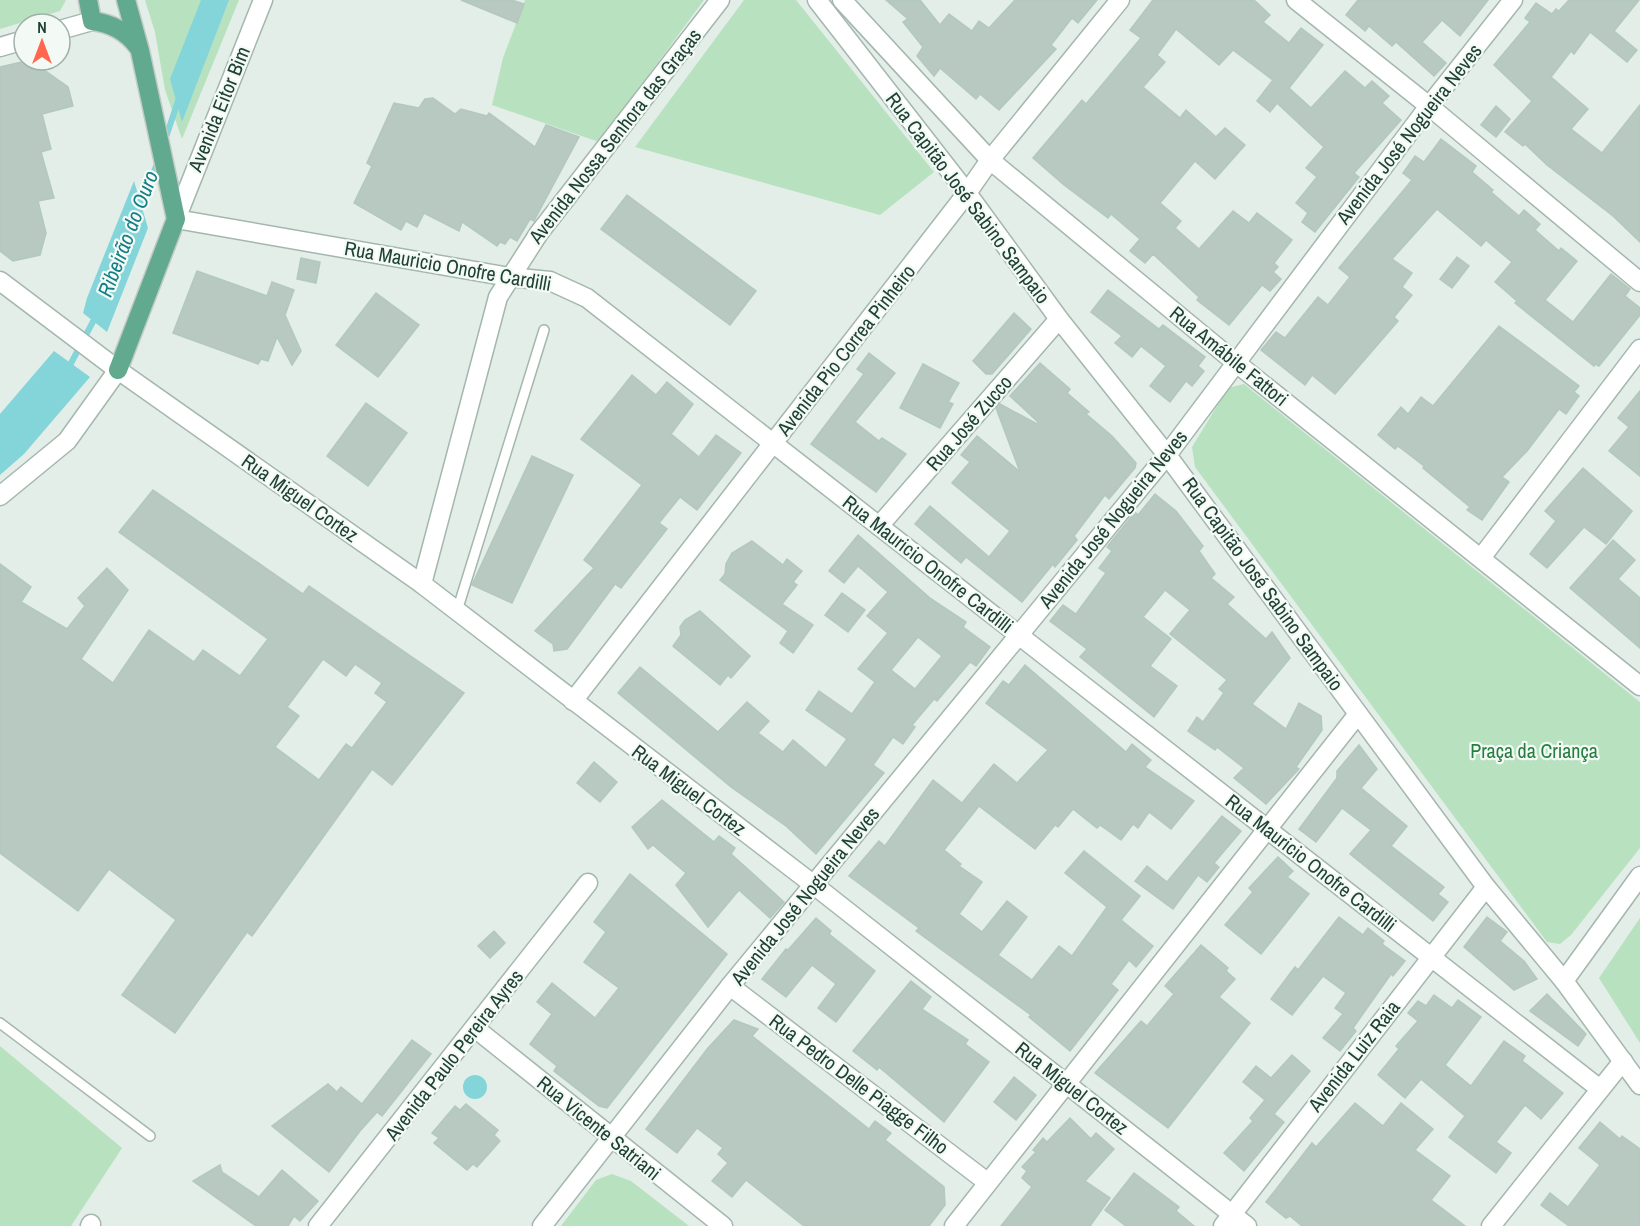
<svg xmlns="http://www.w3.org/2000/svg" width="1640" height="1226" viewBox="0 0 1640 1226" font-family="'Archivo Narrow',sans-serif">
	<rect width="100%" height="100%" fill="#e2eee7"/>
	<g fill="#b8e2bf">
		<polygon points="0,0 66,0 60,11 0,29"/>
		<polygon points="145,0 239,0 182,139 165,90 155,32"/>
		<polygon points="525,0 704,0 599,142 492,105 503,58"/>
		<polygon points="744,0 796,0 934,172 880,215 635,147"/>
		<polygon points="1244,384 1640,702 1640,848 1571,935 1560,944 1547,942 1195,467 1192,447 1228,388"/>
		<polygon points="1640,918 1640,1043 1599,978"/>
		<polygon points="0,1046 122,1148 71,1226 0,1226"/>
		<polygon points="612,1174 631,1181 689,1226 561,1226 596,1180"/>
	</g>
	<g fill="#83d5d9">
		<polygon points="201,0 229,0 182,122 170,79"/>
		<polygon points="134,181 148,228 107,332 83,313 87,298"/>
		<polygon points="54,351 90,377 24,454 0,475 0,414"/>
		<circle cx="475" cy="1087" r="12"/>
	</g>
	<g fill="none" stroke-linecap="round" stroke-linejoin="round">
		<g stroke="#83d5d9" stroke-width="6">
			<polyline points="165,140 179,98"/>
			<polyline points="138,213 158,161"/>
			<polyline points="68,369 97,314"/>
		</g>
	</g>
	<g fill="#b7c9c0" stroke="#b3c8be" stroke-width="1.5" fill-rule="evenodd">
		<polygon points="461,0 512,0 524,4 517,23"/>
		<polygon points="886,0 920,0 940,25 949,14 972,31 979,21 989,28 1015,0 1097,0 1078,23 1072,18 1051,45 1056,49 999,110 980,94 976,99 940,68 934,76 917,56 923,47 903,22 908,19"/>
		<polygon points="1153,0 1254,0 1270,15 1263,22 1289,43 1301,28 1323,45 1289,88 1311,108 1345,71 1365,88 1372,81 1389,96 1382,103 1401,120 1354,173 1359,177 1315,232 1302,222 1308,213 1296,203 1317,177 1306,168 1324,147 1277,103 1270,112 1257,101 1273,80 1233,50 1219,65 1176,29 1157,55 1165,62 1143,87 1180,118 1186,110 1216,137 1225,128 1245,145 1215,179 1195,161 1160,203 1181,221 1175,228 1199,249 1233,211 1249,223 1257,213 1292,240 1274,263 1278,267 1273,272 1281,279 1270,291 1262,285 1229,325 1197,300 1199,297 1153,254 1145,263 1130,251 1140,239 1111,214 1108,218 1064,185 1033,158 1082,100 1086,104 1141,38 1130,30"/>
		<polygon points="1358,0 1488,0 1460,36 1442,20 1422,42 1446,63 1434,76 1396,42 1392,46 1369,26 1365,31 1346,15"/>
		<polygon points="1569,0 1639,0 1614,31 1637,50 1627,62 1590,32 1574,54 1571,51 1551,77 1588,109 1571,129 1602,153 1640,105 1640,242 1613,216 1547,165 1525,144 1523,146 1505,132 1532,101 1494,65 1530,22 1525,18 1536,3 1552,14 1556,9 1559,11"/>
		<polygon points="30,60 68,87 73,106 42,114 51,149 41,152 54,198 38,201 46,233 40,255 13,261 0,251 0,67"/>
		<polygon points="433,98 455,114 461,109 487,116 489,113 535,147 546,125 579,137 535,219 534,221 530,219 517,241 510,237 505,244 500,242 497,246 462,222 459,231 424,213 417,227 406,221 401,230 354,203 372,166 367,163 394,103 419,108 425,99"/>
		<polygon points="1496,106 1510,119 1496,137 1481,125"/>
		<polygon points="1441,139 1476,166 1472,172 1493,190 1491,192 1519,216 1524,210 1540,224 1535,230 1559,251 1561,248 1577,261 1545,300 1573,322 1611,274 1630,289 1625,296 1640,308 1640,315 1599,366 1595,364 1594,366 1515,303 1517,301 1495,282 1512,262 1486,240 1481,246 1437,209 1392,259 1412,273 1402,287 1412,295 1394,317 1398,321 1335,394 1312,375 1305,385 1261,350 1276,332 1285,338 1318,297 1328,305 1350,277 1339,268 1412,180 1403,173 1415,156 1424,162"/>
		<polygon points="627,195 756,291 730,325 601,229"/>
		<polygon points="1457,257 1469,266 1452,288 1440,279"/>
		<polygon points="301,258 320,262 316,283 297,279"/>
		<polygon points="197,271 267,296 272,282 294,290 285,315 301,351 292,365 277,337 268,361 261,359 258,364 173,333"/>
		<polygon points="1108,290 1159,329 1163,325 1205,357 1198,366 1204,371 1192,386 1186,381 1170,402 1150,386 1166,366 1141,346 1132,357 1115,343 1122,336 1091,312"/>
		<polygon points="376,293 419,325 378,377 336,345"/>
		<polygon points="1014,313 1031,329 992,374 986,374 973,361"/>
		<polygon points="1499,326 1579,386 1574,392 1579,396 1566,414 1559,409 1527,451 1502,477 1509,482 1482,520 1467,510 1470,507 1423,468 1424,466 1398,446 1395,449 1378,435 1401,407 1408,414 1421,397 1433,406"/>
		<polygon points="869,353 895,373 855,422 879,441 882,438 906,454 876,492 811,444 864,374 857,369"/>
		<polygon points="1040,363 1070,389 1067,393 1089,412 1086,414 1112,436 1136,463 1135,468 1109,499 1105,495 1074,536 1077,540 1055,567 1053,564 1022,602 966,557 961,563 915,524 930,506 989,557 1010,531 952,483 970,462 961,455 977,436 1020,472 996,408 1000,404 1037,424 1038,422 1010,396"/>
		<polygon points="923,364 959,383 948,402 953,404 940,428 900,408"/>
		<polygon points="632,375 656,395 667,382 693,404 671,434 699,457 716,435 741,453 697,510 680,497 659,523 667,529 621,588 615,584 567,649 554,651 553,644 535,631 594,568 584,560 642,485 581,439"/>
		<polygon points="1640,391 1640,476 1609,451 1629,427 1618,418"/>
		<polygon points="366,403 407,433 368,486 327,456"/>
		<polygon points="532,456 573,475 512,603 472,585"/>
		<polygon points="1583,468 1632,511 1606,544 1584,527 1547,568 1530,554 1556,521 1545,511"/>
		<path d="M153,490L303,594L309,586L464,693L392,785L372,769L252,936L247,932L175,1033L122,995L176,920L109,869L78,911L0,853V564L31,587L21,602L67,629L85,606L78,598L107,568L128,590L81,659L113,683L149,630L194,662L203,650L240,676L268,639L119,532ZM323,659L346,676L355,664L382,683L375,693L387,702L352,748L346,744L319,780L275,747L299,716L287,707Z"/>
		<polygon points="1155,494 1176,511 1203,546 1199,551 1215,574 1211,578 1234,597 1227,604 1266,639 1272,632 1290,658 1252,704 1286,729 1299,703 1321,716 1322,730 1296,767 1299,769 1266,804 1234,778 1244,768 1217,747 1215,750 1188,731 1197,717 1203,722 1224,693 1219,689 1227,680 1170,634 1190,610 1165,590 1143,617 1171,639 1150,666 1177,686 1154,717 1080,657 1087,649 1050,621 1063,605 1076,614 1106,573 1099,568 1112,551 1107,547 1135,512 1138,515"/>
		<path d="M858,535L930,598L966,622L963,627L990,647L976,666L970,662L937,701L934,699L912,725L915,727L903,744L893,737L873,765L884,773L816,854L786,826L731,787L618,693L640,667L718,732L747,702L769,721L758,733L783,752L793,740L826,768L847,739L806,710L819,691L852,714L875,682L858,669L888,633L867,616L888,592L858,566L844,583L829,571ZM918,637L942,656L915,689L891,670Z"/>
		<polygon points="1613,540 1635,560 1618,579 1640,598 1640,648 1570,588"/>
		<polygon points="752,541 783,565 787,559 802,571 793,582 797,585 782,604 813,625 793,653 780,643 788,631 720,580 725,574 726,564 732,553"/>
		<polygon points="842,593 865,610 848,632 825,615"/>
		<polygon points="700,611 750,656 731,678 728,675 720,685 673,646 681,635 680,627 685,620"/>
		<polygon points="1025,665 1126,752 1132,744 1151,760 1145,767 1194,801 1171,829 1149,812 1138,828 1133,824 1121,840 1100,825 1097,828 1073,809 1058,827 1055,825 1035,849 979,806 944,850 961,864 959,866 982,882 959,914 982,932 1007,901 1027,917 998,955 1032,980 1059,946 1072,956 1107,907 1065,873 1084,851 1140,896 1121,920 1153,946 1136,967 1129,960 1111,984 1118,990 1070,1051 1029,1017 1031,1015 916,931 919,928 849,876 879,841 885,846 933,780 962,803 994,764 1017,783 1048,750 986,703 1003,681 1009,685"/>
		<polygon points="1359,745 1377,769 1361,788 1407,826 1391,846 1444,887 1438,894 1448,902 1433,921 1350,854 1371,830 1342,808 1316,842 1299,829 1337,778 1337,771"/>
		<polygon points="594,762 617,782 600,802 577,783"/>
		<polygon points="662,800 714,842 719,836 735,848 731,854 784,902 770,918 739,890 708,927 676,885 686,873 653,845 648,849 632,827"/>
		<polygon points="1222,816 1241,831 1214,863 1219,867 1207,882 1198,875 1173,909 1135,881 1147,866 1167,882"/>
		<polygon points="1278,857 1293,871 1287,877 1309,894 1261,954 1225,925 1253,892 1249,888"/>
		<polygon points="630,874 727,954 607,1108 599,1106 554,1071 557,1066 530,1044 552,1014 537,1002 552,983 595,1018 619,988 584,962 606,932 594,922"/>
		<polygon points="1339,917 1363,935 1368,928 1384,941 1382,944 1405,961 1393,976 1391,974 1353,1028 1356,1031 1340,1051 1323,1038 1343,1014 1335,1008 1346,993 1323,976 1292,1015 1271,999 1295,967 1298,970"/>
		<polygon points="1487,917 1507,932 1500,941 1524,961 1537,979 1514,990 1464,947"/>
		<polygon points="816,918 831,931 829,934 875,971 836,1022 818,1008 836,984 812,965 786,997 762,979 786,949 788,950"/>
		<polygon points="494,931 505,943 490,958 478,946"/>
		<polygon points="1201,945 1228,968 1226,971 1235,979 1219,997 1250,1023 1168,1128 1095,1073 1141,1021 1147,1026 1174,994 1165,986"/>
		<polygon points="911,981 931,997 922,1009 968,1040 965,1044 989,1062 944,1122 879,1067 877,1070 853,1051"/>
		<polygon points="1547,994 1586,1034 1578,1046 1530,1011"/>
		<polygon points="1434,995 1452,1008 1458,1000 1481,1017 1445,1065 1471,1086 1504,1041 1525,1056 1522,1061 1563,1093 1541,1119 1525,1105 1496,1142 1511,1153 1496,1173 1449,1137 1465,1116 1421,1079 1405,1098 1378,1075 1399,1049 1396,1046 1418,1021 1408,1013 1418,1001 1426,1006"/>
		<polygon points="734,1020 758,1029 752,1036 869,1129 875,1121 891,1133 885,1140 944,1187 945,1205 929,1226 804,1226 746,1180 732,1197 712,1181 728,1163 718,1154 723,1148 697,1128 677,1153 646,1129 708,1048"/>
		<polygon points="412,1040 431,1054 382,1116 377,1112 360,1131 329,1172 272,1126 328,1084 337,1092 341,1087 362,1104"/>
		<polygon points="1292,1055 1310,1071 1274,1114 1284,1122 1244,1171 1224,1153 1253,1121 1250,1118 1265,1100 1243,1082 1256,1066 1271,1078"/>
		<polygon points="1014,1077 1036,1095 1016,1120 994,1102"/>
		<polygon points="1355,1103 1383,1126 1401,1103 1433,1129 1415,1150 1450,1176 1431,1200 1465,1226 1302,1226 1290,1216 1286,1218 1266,1202 1312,1143 1316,1147"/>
		<polygon points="466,1104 498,1130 494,1135 500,1141 477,1167 473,1164 467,1170 434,1143 439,1138 432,1133 455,1106 460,1110"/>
		<polygon points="1070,1118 1091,1139 1096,1133 1114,1149 1085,1181 1110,1198 1090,1226 1001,1226 1032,1187 1022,1178 1027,1171 1022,1167 1036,1152 1033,1150 1043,1138 1047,1142"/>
		<polygon points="1600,1122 1620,1139 1622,1136 1640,1149 1640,1226 1569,1226 1541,1205 1550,1193 1568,1207 1600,1165 1579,1148"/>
		<polygon points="220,1165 222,1172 259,1197 282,1170 318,1201 300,1221 294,1216 288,1226 256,1226 193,1181"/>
		<polygon points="1134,1173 1179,1207 1176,1211 1194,1226 1126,1226 1105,1210"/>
	</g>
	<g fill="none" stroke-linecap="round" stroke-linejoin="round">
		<g stroke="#a4b7ae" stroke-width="12">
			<g id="lane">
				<polyline points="457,611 544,330"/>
				<polyline points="0,1023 150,1136"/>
			</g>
		</g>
		<g stroke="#a4b7ae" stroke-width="21">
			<g id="street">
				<polyline points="263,0 176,219 509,277 550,281 587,298 1600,1089"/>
				<polyline points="817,0 967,193 1059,319 1167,455 1486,887 1564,981 1640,1085"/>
				<polyline points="842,0 990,160 1235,362 1640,686"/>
				<polyline points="1296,0 1429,106 1640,282"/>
				<polyline points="60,30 92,21"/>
				<polyline points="0,47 24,40"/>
				<polyline points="0,281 118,370 422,584 814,885 1247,1226"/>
				<polyline points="0,496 67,441 118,370"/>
				<polyline points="879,526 1059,319"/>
				<polyline points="1481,558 1640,349"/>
				<polyline points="422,584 498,297 539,233 720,0"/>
				<polyline points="573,701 967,193 990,160 1120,0"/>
				<polyline points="1564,981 1640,876"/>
				<polyline points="730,986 987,1182"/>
				<polyline points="476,1029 723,1226"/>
				<polyline points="90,1226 91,1224"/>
				<polyline points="318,1226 588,883"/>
				<polyline points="542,1226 730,986 1167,455 1429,106 1513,0"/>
				<polyline points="954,1226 1358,714"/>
				<polyline points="1223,1226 1486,887"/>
				<polyline points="1491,1226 1623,1061"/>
			</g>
		</g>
		<g stroke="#c1cac6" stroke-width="21">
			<g id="primary">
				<path d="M88,0L92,21C111,23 126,31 138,47"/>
				<polyline points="118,370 176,219 140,51 126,0"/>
			</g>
		</g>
		<use href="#lane" stroke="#fff" stroke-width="9"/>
		<use href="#street" stroke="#fff" stroke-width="18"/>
		<use href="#primary" stroke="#61a98f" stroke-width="18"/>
	</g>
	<g text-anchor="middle" stroke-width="4.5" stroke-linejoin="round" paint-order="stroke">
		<g font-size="20" fill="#204135" stroke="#f3faf6">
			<text transform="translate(219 109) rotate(-68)" y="7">Avenida Eitor Bim</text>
			<text transform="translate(1409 134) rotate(-52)" y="7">Avenida José Nogueira Neves</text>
			<text transform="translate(615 136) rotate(-52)" y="7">Avenida Nossa Senhora das Graças</text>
			<text transform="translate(968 198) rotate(53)" y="7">Rua Capitão José Sabino Sampaio</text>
			<text transform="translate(448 266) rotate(10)" y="7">Rua Mauricio Onofre Cardilli</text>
			<text transform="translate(846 350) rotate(-52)" y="7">Avenida Pio Correa Pinheiro</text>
			<text transform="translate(1229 356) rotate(39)" y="7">Rua Amábile Fattori</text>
			<text transform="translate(969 423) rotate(-49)" y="7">Rua José Zucco</text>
			<text transform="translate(300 498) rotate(35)" y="7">Rua Miguel Cortez</text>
			<text transform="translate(1113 519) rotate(-51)" y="7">Avenida José Nogueira Neves</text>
			<text transform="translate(928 564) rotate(38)" y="7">Rua Mauricio Onofre Cardilli</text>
			<text transform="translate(1263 584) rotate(54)" y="7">Rua Capitão José Sabino Sampaio</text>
			<text transform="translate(689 790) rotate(37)" y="7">Rua Miguel Cortez</text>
			<text transform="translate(1311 863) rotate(38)" y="7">Rua Mauricio Onofre Cardilli</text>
			<text transform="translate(805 896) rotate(-51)" y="7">Avenida José Nogueira Neves</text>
			<text transform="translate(454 1055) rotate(-52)" y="7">Avenida Paulo Pereira Ayres</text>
			<text transform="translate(1354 1056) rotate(-52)" y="7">Avenida Luiz Raia</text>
			<text transform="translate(859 1084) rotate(37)" y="7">Rua Pedro Delle Piagge Filho</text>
			<text transform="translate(1072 1088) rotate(38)" y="7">Rua Miguel Cortez</text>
			<text transform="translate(599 1128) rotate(39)" y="7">Rua Vicente Satriani</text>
		</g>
		<g font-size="20" fill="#257d3e" stroke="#f3faf6">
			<text x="1534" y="758">Praça da Criança</text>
		</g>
		<g font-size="21" font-style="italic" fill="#127e85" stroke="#f3faf6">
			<text transform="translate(128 234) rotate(-69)" y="7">Ribeirão do Ouro</text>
		</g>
	</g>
	<g transform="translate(42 42)"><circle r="28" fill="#f3faf6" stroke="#9fb0a9" stroke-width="1.5"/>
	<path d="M0-4.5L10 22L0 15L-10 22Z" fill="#ff684f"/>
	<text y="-9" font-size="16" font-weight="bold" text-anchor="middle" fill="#204135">N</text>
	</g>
</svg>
